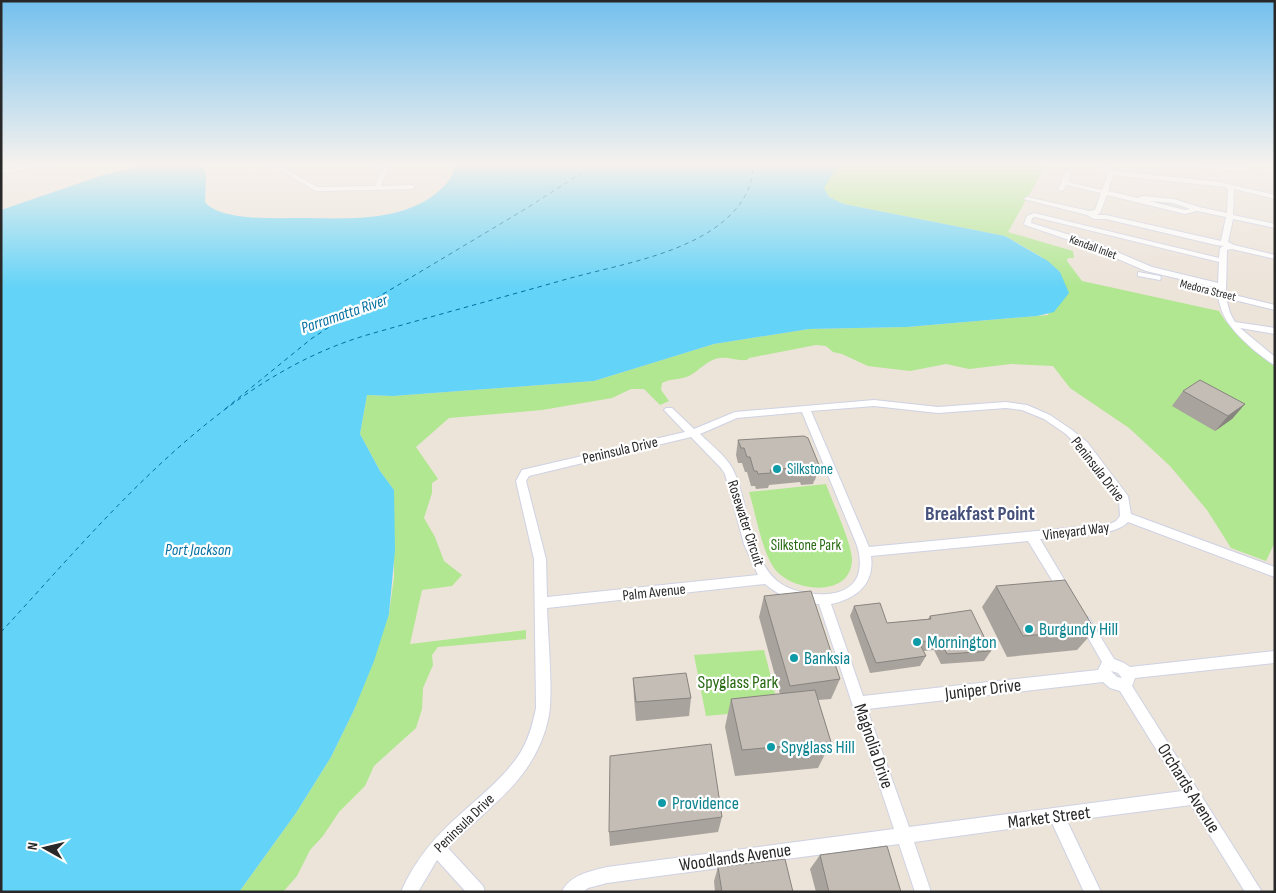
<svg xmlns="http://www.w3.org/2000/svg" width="1276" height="893" viewBox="0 0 1276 893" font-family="'Sofia Sans Condensed',sans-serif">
	<rect width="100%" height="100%" fill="#ece3d9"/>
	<g fill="#b0e790">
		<path d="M839,163H1047L1008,232L1073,251L1074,258H1068L1067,261L1082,281L1219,311L1226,322L1275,366V542L1266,561L1231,548L1207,510L1170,466L1129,428L1070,388L1053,366L1011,364L969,369L946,364L910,371L868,366L842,354L833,352L826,346L816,345L749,358L747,360C738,361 728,357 720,358C708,359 699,371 689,376C680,380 671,378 662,383L661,390L669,401L660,405L644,389H631L612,398L542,410L449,418L416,447L438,479L432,483V493L424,518L435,537L444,561L462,575L452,586L422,590L410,644L526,630V639L438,647L432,655L433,665L423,688L422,709L416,728L374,766L365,786L339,812L323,836L310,850L297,876L283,892H239L296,813L331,757L354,710L389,614L394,577V490L380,471L360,434L367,395L393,396L594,381L714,344L809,329L907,327L1048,315L1060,272L1040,256L1005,236L844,204L829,197L823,188Z"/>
		<path d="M826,484C832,501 852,544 852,560C851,599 791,592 774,568C761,549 756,514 749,492Z"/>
		<polygon points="764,650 779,709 706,716 694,655"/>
	</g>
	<path fill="#63d3f7" d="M154,163H193L203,168L206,175L205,202C220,221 275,218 298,218C344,218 404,224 441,189C449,182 455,173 455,163H839L824,188L829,197L844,204L1005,236L1048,261L1060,272L1069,293L1054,312L1037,316L907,327L809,329L714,344L594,381L393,396L367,395L360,434L380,471L394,490L395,550L389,614L374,661L354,710L331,757L296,813L239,892H1V210L103,175Z"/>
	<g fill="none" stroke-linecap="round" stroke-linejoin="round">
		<g stroke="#036fa1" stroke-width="1" stroke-dasharray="4.5 4" stroke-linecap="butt">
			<polyline points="225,409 311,339 338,321 527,208 597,163"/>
			<path d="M1,632C103,522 217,379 367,335C433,316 500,298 567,279C614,266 665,258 707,233C733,217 754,194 753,163"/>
		</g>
		<g stroke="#ced2e3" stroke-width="2">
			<g id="street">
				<polygon points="42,163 52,163 1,174 1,170"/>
				<polygon points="268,163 275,163 317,187 375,186 381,169 374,163 380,163 387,169 381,186 412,185 415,187 412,189 316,191"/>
				<path d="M1095,163H1101L1113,171L1220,182L1275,195V199L1234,189L1233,215L1275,224V228L1233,219L1228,242L1234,245L1275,255V259L1232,249L1227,250L1226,293L1275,305V310L1226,298L1230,313L1235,322L1275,328V334L1240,328L1275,357V365C1268,362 1261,355 1255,351C1237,335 1221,320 1218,296L1206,291L1210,289L1218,291V288L1146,271L1090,247L1025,225L1024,224L1027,216L1034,213L1219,258L1220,248L1224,246L1216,245L1106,219H1094L1087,215L1024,199L1027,197L1089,211L1095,210L1101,193L1066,185L1063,191L1058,190L1065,173L1068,171L1071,173L1068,182L1102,190L1108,174L1098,167ZM1113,175L1226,187L1228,190L1227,213L1199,207L1174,199L1143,196L1138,198L1108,191ZM1107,195L1185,214L1197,211L1226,217L1221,241L1106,215H1097L1100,213ZM1149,201L1173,203L1190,209L1185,210ZM1035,217L1219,262L1218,283L1152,267L1096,243L1031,223L1032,218Z"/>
				<polygon points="1161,163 1183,163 1246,167 1249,169 1246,171 1164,165"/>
				<polygon points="1138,272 1160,276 1161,278 1160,280 1138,276"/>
				<path d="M874,400L938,407L1006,402L1027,405L1050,415L1072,430L1087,442L1128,496L1131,514L1275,567V577L1128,522C1115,537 1060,537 1040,539L1071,591L1069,595L1065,596L1061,595L1028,541L871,556C875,584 856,599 831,604L863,696L1098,670L1102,662L1079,622L1081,618L1085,616L1089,618L1114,659L1124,663L1130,667L1275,651V663L1135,678L1132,686L1262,892H1245L1191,805L1067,821L1101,892H1084L1052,823L914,842L931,892H915L899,844L607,883L588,888L583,892H562C569,875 591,871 607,867L894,829L819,604C799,604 780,597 765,584L547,608C548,640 552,674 550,707C548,731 536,757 521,776C500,803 471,823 448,848L483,886L485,892H466L437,860L418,892H401C415,859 437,834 464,811C485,792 509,773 523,748C530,735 533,722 536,708L534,559L516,481L522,470L685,432L666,412L664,410L666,408H672L694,429L735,412ZM874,406L938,413L1006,408L1022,410L1044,419L1066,434L1079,448L1119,500L1120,516L1116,521L1110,524L869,547L811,411ZM802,412L854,538C859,549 862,562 858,575C848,602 802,596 783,585C750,566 749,506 735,474C729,458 712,446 700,434L737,418ZM691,437L721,468L725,474L744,544L758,575L547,597L546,559L526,481L529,476ZM1111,671L1118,673L1122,678L1117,677ZM1103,682L1110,688L1120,691L1182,791L909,827L867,709Z"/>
			</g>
		</g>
		<use href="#street" fill="#fff" fill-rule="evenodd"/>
	</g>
	<g fill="#a8a39d">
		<polygon points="1183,391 1245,404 1232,419 1215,431 1172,406"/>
		<polygon points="738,440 819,465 815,480 814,481 813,484 801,485 800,482 769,485 768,488 756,489 755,486 751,486 747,472 745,472 742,463 738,463 736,455"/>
		<polygon points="996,586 1095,630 1077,650 1007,657 982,607"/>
		<polygon points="764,596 840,679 831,699 818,700 831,742 818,768 735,776 725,727 731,699 780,694 759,617"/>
		<polygon points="854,606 887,623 928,619 930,616 991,651 984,661 941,664 934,650 923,651 926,656 920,666 870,673 850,616"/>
		<polygon points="633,678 691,698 689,716 636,721 634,698"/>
		<polygon points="722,817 718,832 610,846 609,832"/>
		<polygon points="820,855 901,892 816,892 810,869"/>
		<polygon points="718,867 793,892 715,892 714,881"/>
	</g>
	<polygon fill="#88847f" points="1245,404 1232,419 1215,431 1228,416"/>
	<g fill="#c3bdb6" stroke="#88847f">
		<polygon points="1200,380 1245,404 1228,416 1183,391"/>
		<polygon points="804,436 808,438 819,465 816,466 817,469 804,470 803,467 770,470 771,473 758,474 757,471 754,471 750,457 747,457 744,448 741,448 738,440"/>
		<polygon points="1065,580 1095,630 1023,636 996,586"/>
		<polygon points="811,591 840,679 790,686 764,596"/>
		<polygon points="880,603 887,623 931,619 930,616 971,610 991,651 947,654 940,639 919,642 926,656 876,663 854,606"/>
		<polygon points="686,673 691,698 636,702 633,678"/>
		<polygon points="815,690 831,742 742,750 731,699"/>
		<polygon points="711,744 722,817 609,832 610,756"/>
		<polygon points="887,846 901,892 829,892 820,855"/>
		<polygon points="785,859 793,892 722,892 718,867"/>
	</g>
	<linearGradient id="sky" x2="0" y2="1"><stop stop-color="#73c0ee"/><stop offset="0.57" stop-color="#f6f2ee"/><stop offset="1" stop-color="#f6f2ee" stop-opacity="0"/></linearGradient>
	<rect width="1276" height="288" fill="url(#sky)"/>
	<g fill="#0f9aa8" stroke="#fff" stroke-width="2">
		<circle cx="777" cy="469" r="5"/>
		<circle cx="1029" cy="629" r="5"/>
		<circle cx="917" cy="642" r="5"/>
		<circle cx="794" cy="658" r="5"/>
		<circle cx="771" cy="747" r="5"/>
		<circle cx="662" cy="803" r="5"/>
	</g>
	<g text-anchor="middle" stroke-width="4.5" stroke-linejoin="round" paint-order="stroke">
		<g font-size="12" fill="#282828" stroke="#fff">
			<text transform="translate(1093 247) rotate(20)" y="4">Kendall Inlet</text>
			<text transform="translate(1208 290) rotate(14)" y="4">Medora Street</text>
		</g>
		<g font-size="15" fill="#282828" stroke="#fff">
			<text transform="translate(620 450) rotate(-13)" y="5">Peninsula Drive</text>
			<text transform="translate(1098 469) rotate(52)" y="5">Peninsula Drive</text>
			<text transform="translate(746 523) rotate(72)" y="5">Rosewater Circuit</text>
			<text transform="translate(1076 531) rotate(-7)" y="5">Vineyard Way</text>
			<text transform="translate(654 592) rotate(-6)" y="5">Palm Avenue</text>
			<text transform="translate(464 823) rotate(-44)" y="5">Peninsula Drive</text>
		</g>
		<g font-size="15" fill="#0d838f" stroke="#fff" text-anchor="start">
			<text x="787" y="474">Silkstone</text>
		</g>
		<g font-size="15" fill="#286a14" stroke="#fff">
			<text x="806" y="550">Silkstone Park</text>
		</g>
		<g font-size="16" font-style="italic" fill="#036fa1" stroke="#fff">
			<text transform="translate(344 313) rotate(-19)" y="6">Parramatta River</text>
			<text x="198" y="555">Port Jackson</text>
		</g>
		<g font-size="18" fill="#0d838f" stroke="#fff" text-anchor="start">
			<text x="1039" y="635">Burgundy Hill</text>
			<text x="927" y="648">Mornington</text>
			<text x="804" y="664">Banksia</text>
			<text x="781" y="753">Spyglass Hill</text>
			<text x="672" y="809">Providence</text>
		</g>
		<g font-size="18" fill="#286a14" stroke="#fff">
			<text x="738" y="688">Spyglass Park</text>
		</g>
		<g font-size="18" fill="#282828" stroke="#fff">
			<text transform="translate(983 689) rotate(-7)" y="6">Juniper Drive</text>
			<text transform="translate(874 746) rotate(71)" y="6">Magnolia Drive</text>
			<text transform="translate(1189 788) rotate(58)" y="6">Orchards Avenue</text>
			<text transform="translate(1049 817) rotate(-7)" y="6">Market Street</text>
			<text transform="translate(735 857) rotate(-8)" y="6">Woodlands Avenue</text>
		</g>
		<g font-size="20" font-weight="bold" fill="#46517c" stroke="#fff">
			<text x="980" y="520">Breakfast Point</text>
		</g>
	</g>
	<rect width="1276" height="893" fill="none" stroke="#282828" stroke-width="5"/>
	<g transform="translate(45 848) rotate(278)" stroke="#ffffff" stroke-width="4" paint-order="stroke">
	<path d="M0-4L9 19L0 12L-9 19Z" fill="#282828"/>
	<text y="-8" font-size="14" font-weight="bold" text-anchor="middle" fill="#282828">N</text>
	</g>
</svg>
